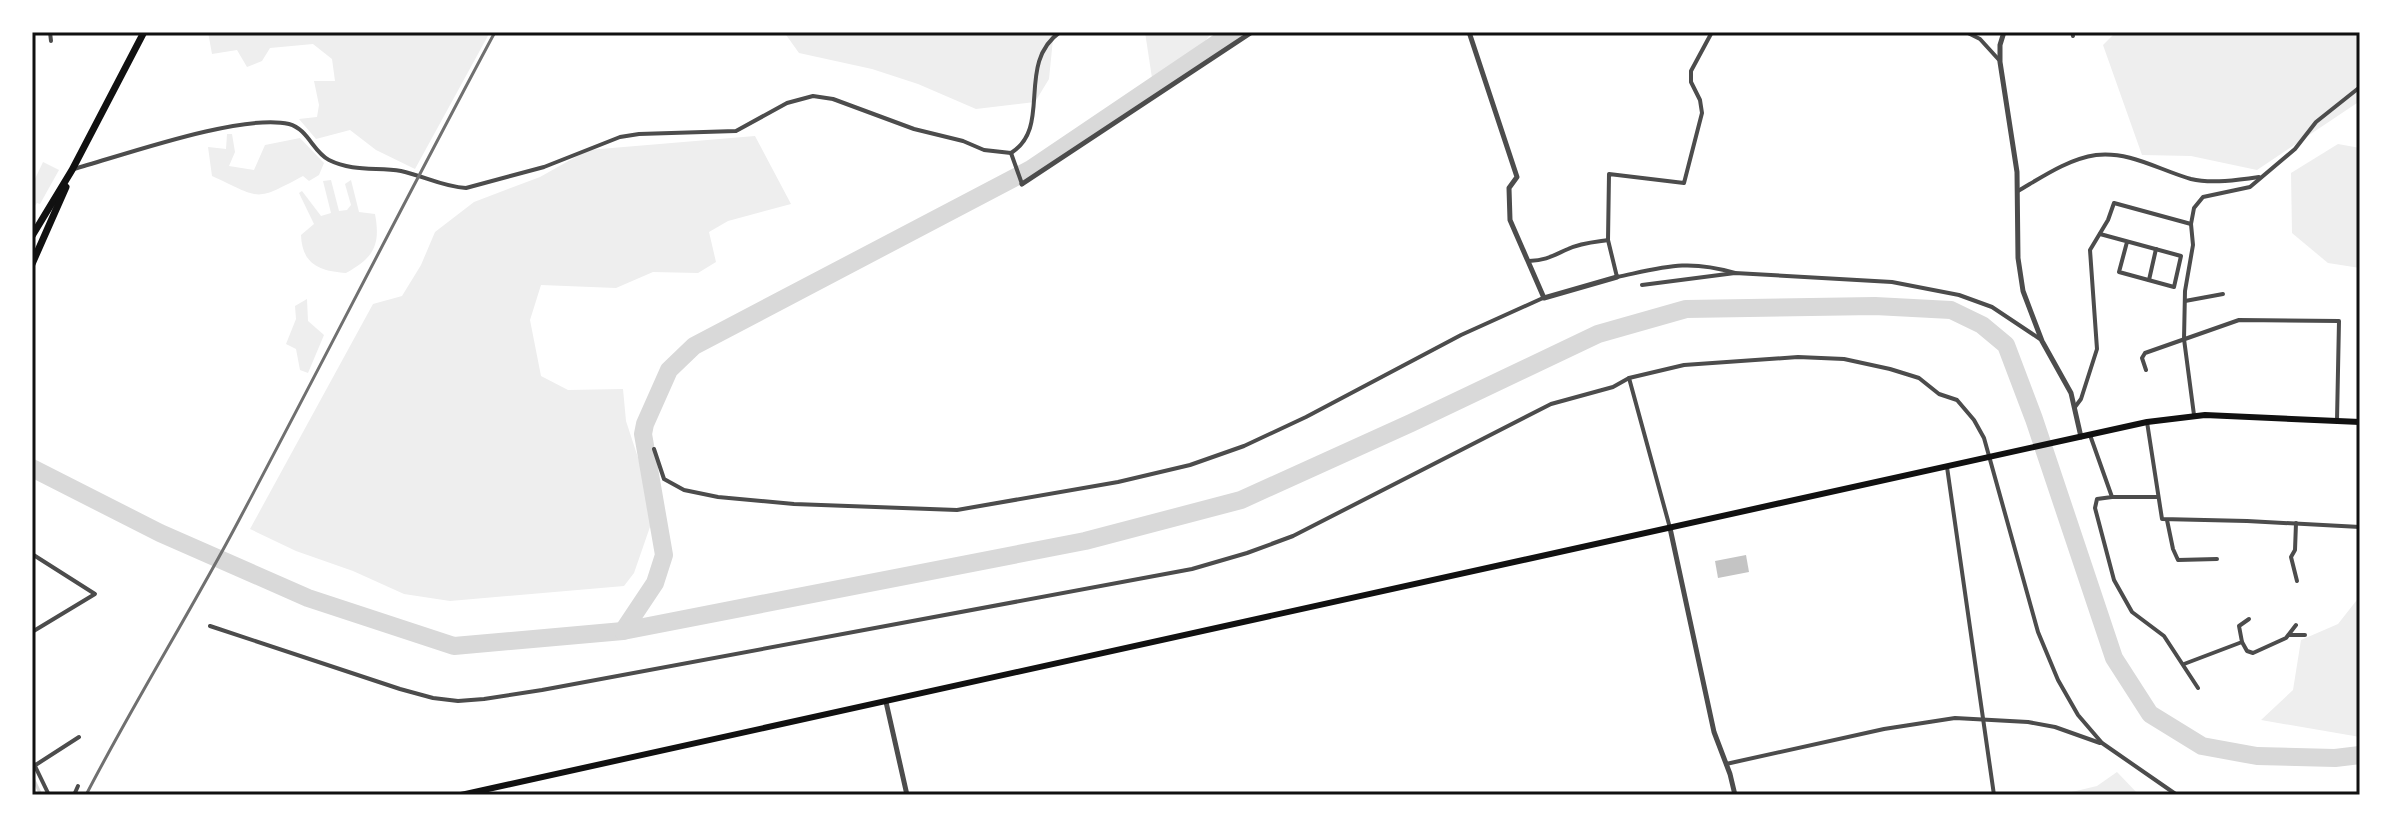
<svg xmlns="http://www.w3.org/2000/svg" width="2392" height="827" viewBox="0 0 2392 827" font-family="Helvetica,sans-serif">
	<rect width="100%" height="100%" fill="#fff"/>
	<g fill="#eee">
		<polygon points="208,32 490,32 415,169 376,150 350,130 316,139 299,119 317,117 319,105 314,81 335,81 332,59 313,44 270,48 262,61 247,67 237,50 212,54"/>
		<polygon points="784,32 1061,32 1053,39 1049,79 1035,102 976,109 918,84 872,69 799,53"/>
		<polygon points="1145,32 1212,32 1195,55 1152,78"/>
		<polygon points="2116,32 2360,32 2360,101 2257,170 2191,156 2142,155 2103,45"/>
		<path d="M227,134H232L235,152L229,166L254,170L265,145L300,138L324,163L319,175L309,181L303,176C254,202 262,199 212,176L208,147L226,149Z"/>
		<polygon points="755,136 791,204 728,221 709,232 716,262 698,273 653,272 616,288 541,285 530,320 541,376 568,390 623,389 626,421 644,476 651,524 634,573 624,586 450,601 404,594 353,571 296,551 250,529 373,304 402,296 421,265 435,232 474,202 540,177 588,150"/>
		<polygon points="2338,144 2360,148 2360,268 2328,263 2292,233 2291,173"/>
		<polygon points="43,162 59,170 40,204 37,203 33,208 34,181"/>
		<path d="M331,180L339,211L347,210L351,205L345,184L351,180L359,212L375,214C381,246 373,258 346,273C319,271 302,264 301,235L314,224L299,193L302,191L321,216L331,213L323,181Z"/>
		<polygon points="307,299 308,321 324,335 308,373 300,370 296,349 286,344 296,319 295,306"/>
		<polygon points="2360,596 2360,737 2261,720 2293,690 2301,640 2338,624"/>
		<polygon points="2117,772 2139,795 2059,795 2097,786"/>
	</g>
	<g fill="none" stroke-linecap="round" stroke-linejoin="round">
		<polyline stroke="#d9d9d9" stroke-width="3" points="32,776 41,795"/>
		<g stroke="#d9d9d9" stroke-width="18">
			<polyline points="32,468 160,533 308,598 454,646 623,631 1085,541 1241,500 1411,423 1598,334 1686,309 1875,306 1951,310 1982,325 2006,345 2034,419 2114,658 2150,714 2202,746 2257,756 2335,758 2360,755"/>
			<polyline points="623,631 655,583 664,555 643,434 645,424 669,370 694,346 1031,169 1234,32"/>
		</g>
	</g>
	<polygon fill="#c4c4c4" points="1746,555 1749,572 1718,578 1715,561"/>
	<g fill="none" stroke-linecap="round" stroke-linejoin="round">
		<g stroke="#4c4c4c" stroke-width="4">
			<polyline points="50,32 51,41"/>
			<path d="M1712,32L1691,71V82L1700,100L1702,113L1684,183L1609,174L1608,240L1617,277C1665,267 1687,259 1735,273"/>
			<polyline points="1966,32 1980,39 2000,61"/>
			<polyline points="2072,32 2073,36"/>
			<polyline points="1011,153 1022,184"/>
			<path d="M74,169C124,155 242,113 289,124C308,129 313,152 329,160C353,172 377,167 401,171C424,176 443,187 466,188L544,167L620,137L639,134L736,131L787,103L813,96L833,99L914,129L963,141L984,150L1011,153C1053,127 1015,64 1060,32"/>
			<path d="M2018,191C2042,177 2068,159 2096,155C2130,151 2159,170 2191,179C2211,184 2239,180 2259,177"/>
			<polyline points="2100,234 2181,256 2174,287 2119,272 2127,242"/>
			<path d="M1529,261C1547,260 1552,256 1568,249C1580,243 1594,242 1608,240"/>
			<polyline points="2149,280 2156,249"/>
			<polyline points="1642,285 1735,273 1892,282 1959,295 1992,307 2040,339"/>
			<polyline points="2185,301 2223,294"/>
			<polyline points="2146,370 2142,358 2145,353 2239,320 2339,321 2337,420"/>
			<polyline points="1629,378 1670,528"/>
			<polyline points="2075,407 2081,399 2097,349 2090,250 2108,220 2114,203 2191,224"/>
			<polyline points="2194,415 2184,339 2185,291 2193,245 2191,224 2194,208 2203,197 2250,187 2295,149 2316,122 2360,87"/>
			<polyline points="2147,422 2162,519 2247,521 2360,527"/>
			<polyline points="2090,435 2112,497 2097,499 2095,508 2114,580 2132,612 2164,636 2198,688"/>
			<polyline points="654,449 664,479 684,490 718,497 794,504 957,510 1118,482 1190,465 1244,446 1306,417 1461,335 1543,298"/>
			<polyline points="1947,467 1994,795"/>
			<polyline points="2112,497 2158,497"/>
			<polyline points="2167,520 2173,549 2178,560 2217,559"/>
			<polyline points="2296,523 2295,550 2291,557 2297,581"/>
			<polyline points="32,554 95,594 32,632"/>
			<polyline points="210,626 400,689 433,698 458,701 484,699 542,690 1192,569 1247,553 1293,536 1551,404 1613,387 1629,378 1684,365 1798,357 1844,359 1890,369 1919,378 1939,394 1957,400 1974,420 1984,438 2038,632 2058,680 2078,715 2102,743 2177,795"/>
			<polyline points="2289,635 2305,635"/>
			<polyline points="2242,642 2247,651 2253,653 2286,638 2296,625"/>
			<polyline points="2184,664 2242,642 2239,626 2249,619"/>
			<polyline points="32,760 49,795"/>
			<polyline points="1726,764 1884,729 1955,718 2028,722 2055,727 2100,743"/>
			<polyline points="34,766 79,737"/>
			<polyline points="74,795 78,786"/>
			<polyline points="2356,795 2360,794"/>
		</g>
		<g stroke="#4c4c4c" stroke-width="5">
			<polyline points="1469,32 1517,177 1509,188 1510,220 1544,298 1617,277"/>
			<polyline points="2004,32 2000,45 2000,62 2017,172 2018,258 2023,291 2042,341 2071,393 2081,437"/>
			<polyline points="1022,184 1252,32"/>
			<polyline points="1670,528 1714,732 1730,774 1735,795"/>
			<polyline points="886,702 907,795"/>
		</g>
		<polyline stroke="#111" stroke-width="6" points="461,795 2147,422 2205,415 2360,422"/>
		<g stroke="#111" stroke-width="7">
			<polyline points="32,236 72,170 144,32"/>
			<polyline points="32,264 66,187"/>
		</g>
		<path stroke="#707070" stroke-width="3" d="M86,795C134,702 190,613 239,520C325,358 408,194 495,32"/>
	</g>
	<rect width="2392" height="827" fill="none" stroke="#ffffff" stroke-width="68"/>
	<rect x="34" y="34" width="2324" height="759" fill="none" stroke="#111" stroke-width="3"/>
</svg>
